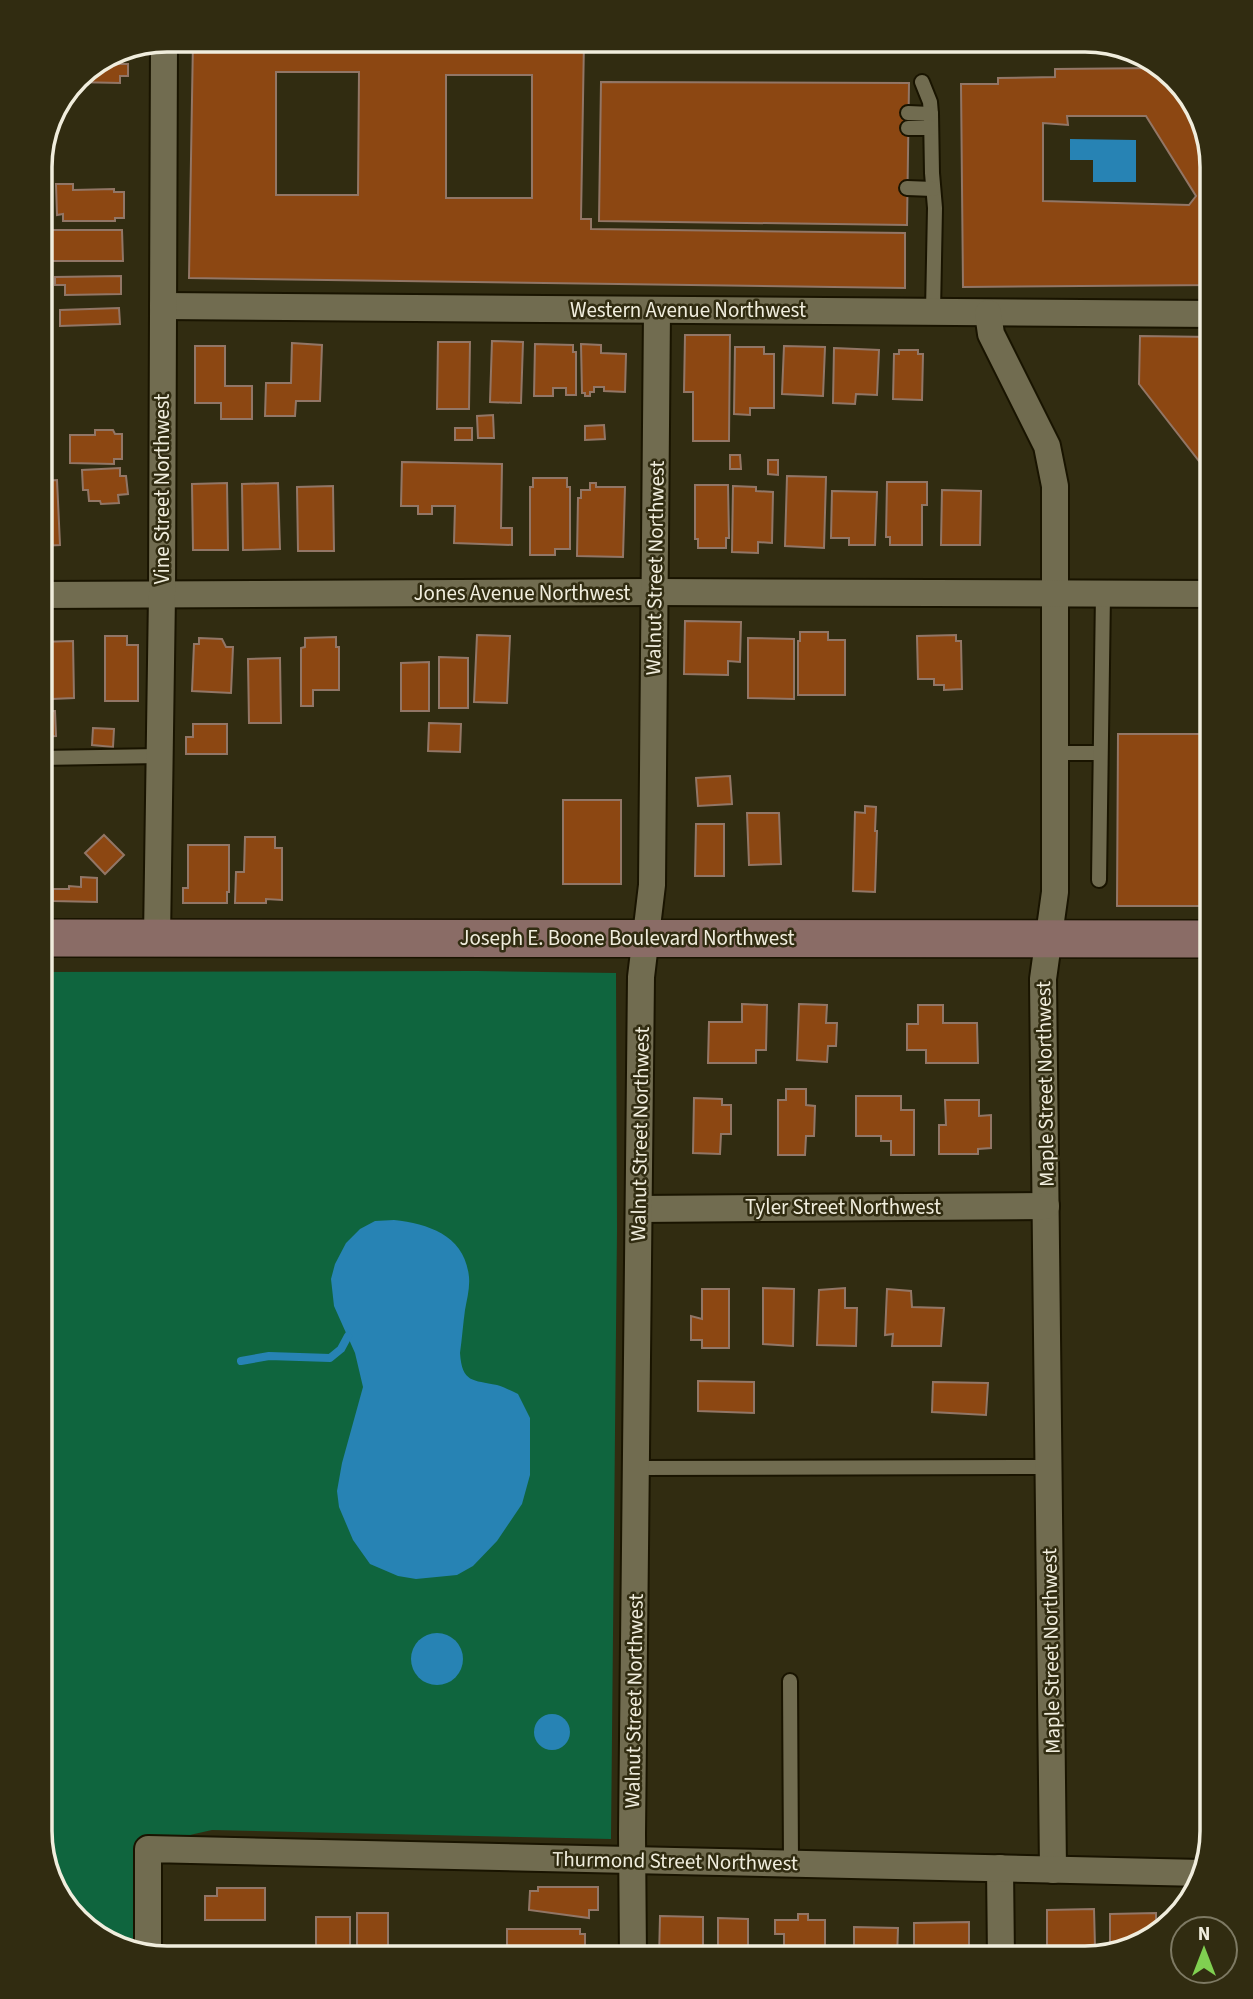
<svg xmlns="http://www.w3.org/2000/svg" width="1253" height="1999" viewBox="0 0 1253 1999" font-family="'Source Sans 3',sans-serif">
	<rect width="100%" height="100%" fill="#312c11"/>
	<polygon fill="#3c3121" points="1030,41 1094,41 1125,51 1039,53"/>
	<polygon fill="#0f653e" points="477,971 616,973 617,1229 611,1839 212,1830 141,1846 133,1862 133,1950 97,1938 54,1888 40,1832 40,972"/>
	<g fill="#2783b4">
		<polygon points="1070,139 1136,140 1136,182 1093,182 1093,160 1070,160"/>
		<path d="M394,1220C430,1224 465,1236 469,1277C470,1288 467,1299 465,1310C463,1324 462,1339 460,1353C462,1383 473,1380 497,1385C504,1387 511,1391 518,1394L530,1418V1475L522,1504L497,1541L473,1566L457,1575L416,1579L398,1576L370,1564L353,1540L339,1507L337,1491L342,1463L363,1387L355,1353L334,1306L331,1279L335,1264L346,1243L360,1229L375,1221Z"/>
		<circle cx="437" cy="1659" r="26"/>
		<circle cx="552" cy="1732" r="18"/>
	</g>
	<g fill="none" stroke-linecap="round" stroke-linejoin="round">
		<polyline stroke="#2783b4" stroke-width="8" points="241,1361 269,1356 330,1358 341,1349 348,1336"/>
	</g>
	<g fill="#8c4712" stroke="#927666" stroke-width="2" fill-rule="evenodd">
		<path d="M193,40H584L581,219H591V229L905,233V288L189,278ZM276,72H359L358,195H276ZM446,75H532V198H446Z"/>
		<polygon points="113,54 117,54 117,64 128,64 128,76 120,76 120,83 75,82 78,77"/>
		<path d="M1162,68L1199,111L1213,167V285L963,287L961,84H998V78L1055,77V69ZM1067,116H1146L1196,196L1189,205L1043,201V123L1068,125Z"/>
		<polygon points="601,82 909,83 907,225 599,221"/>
		<polygon points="56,184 73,184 73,190 114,189 114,192 124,192 124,218 115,218 115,221 63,221 63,214 57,215"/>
		<polygon points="44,230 122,230 123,261 44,261"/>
		<polygon points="121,276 121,294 65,295 65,285 55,285 55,277"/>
		<polygon points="119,308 120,324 60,326 60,310"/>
		<polygon points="685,335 730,335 729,441 693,441 693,392 684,392"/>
		<polygon points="1140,336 1213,337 1213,479 1139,384"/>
		<polygon points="492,341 523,342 521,403 490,402"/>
		<polygon points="438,342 470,342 469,409 437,409"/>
		<polygon points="292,343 322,345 320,401 296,401 295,416 265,416 266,383 291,383"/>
		<polygon points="535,344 573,345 573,352 576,352 576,395 566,395 566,388 553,388 553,396 534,396"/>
		<polygon points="581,344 601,345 601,353 626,354 625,392 604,391 604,387 594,387 594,392 590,392 590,396 585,396 585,393 582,393"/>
		<polygon points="195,346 225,346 225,386 252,386 252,419 221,419 221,403 195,403"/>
		<polygon points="784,346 825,347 823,396 782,394"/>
		<polygon points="735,347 764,347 764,354 774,354 774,408 750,408 750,415 734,414"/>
		<polygon points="834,348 879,350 877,395 856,394 855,404 833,403"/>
		<polygon points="899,350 918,350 918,354 923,354 922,400 893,399 894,354 899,354"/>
		<polygon points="493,415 494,438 478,438 477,416"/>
		<polygon points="604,425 605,439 585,440 585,426"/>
		<rect x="455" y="428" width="17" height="12"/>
		<polygon points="95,430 113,430 115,434 122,434 122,459 114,459 114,464 70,463 70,435 95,435"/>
		<polygon points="730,455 740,455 741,469 730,469"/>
		<polygon points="768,460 778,460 778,475 768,474"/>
		<polygon points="402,462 502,464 501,528 512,528 512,545 454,543 455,506 432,506 432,514 418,514 418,506 401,506"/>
		<polygon points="120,468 120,476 126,476 128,494 118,495 119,503 101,504 100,501 89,501 88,490 83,490 82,470"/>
		<polygon points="787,476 826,477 824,548 785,546"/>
		<polygon points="533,478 567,478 567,487 570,487 570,549 555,549 555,555 530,555 530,487 533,487"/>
		<polygon points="57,480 60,545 40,546 40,481"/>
		<polygon points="887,482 927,482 927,505 922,505 922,545 890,545 890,537 886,537"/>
		<polygon points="227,483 228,550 193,550 192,484"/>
		<polygon points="278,483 280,549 243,550 242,484"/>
		<polygon points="590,483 596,483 596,487 625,487 623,557 577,556 578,498 581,498 581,490 590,490"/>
		<polygon points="695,485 728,485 729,538 726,538 726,548 698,548 698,539 695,539"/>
		<polygon points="333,486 334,551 298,551 297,487"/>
		<polygon points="733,486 756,487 756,491 773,492 772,543 758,542 758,553 732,552"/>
		<polygon points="942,490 981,491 980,545 941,545"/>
		<polygon points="832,491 877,492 875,545 849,545 849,538 831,538"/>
		<polygon points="685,621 741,622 740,662 728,661 728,675 684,674"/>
		<polygon points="800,632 828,632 828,640 845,640 845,695 798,695 798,641 800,641"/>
		<polygon points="477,635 510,636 507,703 474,702"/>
		<polygon points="956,635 956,641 961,641 962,689 944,690 944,685 934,685 934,679 918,679 917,636"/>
		<polygon points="105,636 127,636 127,645 138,645 138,701 105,701"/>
		<polygon points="336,637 336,647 339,647 339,690 313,690 313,706 301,706 301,648 305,647 305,638"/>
		<polygon points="199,638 222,639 226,647 233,647 231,693 192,691 194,644 199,644"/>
		<polygon points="748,638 794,639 794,699 748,698"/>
		<polygon points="73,641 74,698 52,699 52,711 55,711 56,736 40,737 40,709 42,709 40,642"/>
		<polygon points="439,657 468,658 468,708 439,708"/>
		<polygon points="280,658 281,723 249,723 248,659"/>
		<polygon points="429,662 429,711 401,711 401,663"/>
		<polygon points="429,723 461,724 460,752 428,751"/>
		<polygon points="193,724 227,724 227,754 186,754 186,737 193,737"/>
		<polygon points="93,728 114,729 113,747 92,745"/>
		<polygon points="1118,734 1213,734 1213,906 1117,906"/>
		<polygon points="730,776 732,804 698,806 696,778"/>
		<rect x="563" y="800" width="58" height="84"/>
		<polygon points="865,806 876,807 875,831 877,831 875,892 853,891 855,812 865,813"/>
		<polygon points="747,813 779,813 781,864 749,865"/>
		<polygon points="696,824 724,824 724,876 695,876"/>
		<polygon points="104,835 124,855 105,874 85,853"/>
		<polygon points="245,837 275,837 275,848 282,848 282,900 266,899 266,903 235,903 236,872 244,872"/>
		<polygon points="188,845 229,845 229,892 227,892 227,903 183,903 183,888 188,888"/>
		<polygon points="81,877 97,878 97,902 53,901 53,889 69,889 69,886 81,887"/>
		<polygon points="742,1004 767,1005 766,1050 756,1050 756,1063 708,1063 709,1022 742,1022"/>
		<polygon points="799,1004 827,1005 826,1023 837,1023 836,1046 828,1046 827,1062 797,1060"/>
		<polygon points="918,1005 943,1005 943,1023 977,1023 978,1063 926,1063 926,1050 907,1050 907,1024 918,1024"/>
		<polygon points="786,1089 806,1089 806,1105 815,1106 814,1136 806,1136 805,1155 778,1155 778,1100 786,1100"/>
		<polygon points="856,1096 901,1096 901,1110 914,1110 914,1155 891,1155 891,1141 881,1141 881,1136 856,1136"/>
		<polygon points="694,1098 722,1099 722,1105 731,1105 731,1134 721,1134 720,1154 693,1153"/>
		<polygon points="945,1100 979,1100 979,1116 991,1115 991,1148 978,1149 978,1154 939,1154 939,1125 946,1125"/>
		<polygon points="763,1288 794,1289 793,1346 763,1344"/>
		<polygon points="845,1288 845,1308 857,1308 856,1346 817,1345 819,1290"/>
		<polygon points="702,1289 729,1289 729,1348 702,1348 702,1340 691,1340 691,1316 702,1319"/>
		<polygon points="887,1289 911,1291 912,1307 944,1308 941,1346 892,1346 893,1334 885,1335"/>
		<polygon points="698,1381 754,1382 754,1413 698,1411"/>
		<polygon points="933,1382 988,1383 986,1415 932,1412"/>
		<polygon points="538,1887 598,1887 598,1910 589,1910 589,1918 529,1910 530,1891 538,1891"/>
		<polygon points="217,1888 265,1888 265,1920 205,1920 205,1896 217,1896"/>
		<polygon points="1094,1909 1095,1947 1047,1947 1047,1910"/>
		<rect x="357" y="1913" width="31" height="46"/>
		<polygon points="1156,1913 1156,1932 1142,1945 1124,1950 1110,1950 1110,1914"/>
		<polygon points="798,1914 808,1914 808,1920 825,1920 825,1951 812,1951 812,1958 795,1958 795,1951 784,1951 784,1934 775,1934 775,1920 798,1920"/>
		<polygon points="660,1916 703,1917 703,1959 659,1959"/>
		<rect x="316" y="1917" width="34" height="42"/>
		<polygon points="718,1918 748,1919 748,1959 718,1959"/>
		<polygon points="969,1922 969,1959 914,1959 914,1923"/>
		<polygon points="854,1927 898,1928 897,1959 854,1959"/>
		<polygon points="507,1929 580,1929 580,1934 585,1934 585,1946 581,1946 581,1953 507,1953"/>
		<rect x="190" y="1948" width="81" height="11"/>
	</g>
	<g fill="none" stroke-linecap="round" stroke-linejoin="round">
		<g stroke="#191400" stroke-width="18">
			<g id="service">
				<polyline points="922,82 930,102 931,114 932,173 935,208 933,311"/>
				<polyline points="908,113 931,114"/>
				<polyline points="908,128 931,128"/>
				<polyline points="907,188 933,189"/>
				<polyline points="1056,753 1100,753"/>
				<polyline points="40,758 160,756"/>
				<polyline points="1099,880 1103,593"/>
				<polyline points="637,1468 1049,1467"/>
				<polyline points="790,1681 791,1864"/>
			</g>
		</g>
		<g stroke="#191400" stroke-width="30">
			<g id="minor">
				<polyline points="163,306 1213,314"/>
				<polyline points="988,313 991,334 1047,446 1055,486 1055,892 1043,979 1053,1870"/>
				<polyline points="40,595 654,592 1213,594"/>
				<polyline points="157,938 162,594 164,41"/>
				<polyline points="639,1209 1046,1206"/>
				<polyline points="1000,1868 1001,1959"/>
				<polyline points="148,1955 148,1849 1202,1873"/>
				<polyline points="633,1959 632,1834 641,977 652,885 657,311"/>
			</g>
		</g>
		<g stroke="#191400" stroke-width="40">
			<polyline id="secondary" points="40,938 1213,939"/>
		</g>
		<use href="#service" stroke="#716c50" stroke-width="14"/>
		<use href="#minor" stroke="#716c50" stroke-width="26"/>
		<use href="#secondary" stroke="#8a6c66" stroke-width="37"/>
	</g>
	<g text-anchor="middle" stroke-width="5" stroke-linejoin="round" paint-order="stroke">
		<g font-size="21" fill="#f0eddd" stroke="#312c11">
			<text x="688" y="317">Western Avenue Northwest</text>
			<text transform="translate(162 489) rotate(-90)" y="7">Vine Street Northwest</text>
			<text transform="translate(655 568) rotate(-89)" y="7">Walnut Street Northwest</text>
			<text x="522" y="600">Jones Avenue Northwest</text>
			<text x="627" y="945">Joseph E. Boone Boulevard Northwest</text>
			<text transform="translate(1045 1084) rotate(-91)" y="7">Maple Street Northwest</text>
			<text transform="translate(640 1134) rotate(-89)" y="7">Walnut Street Northwest</text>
			<text x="843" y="1214">Tyler Street Northwest</text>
			<text transform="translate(1051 1651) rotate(-91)" y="7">Maple Street Northwest</text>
			<text transform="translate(634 1701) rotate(-89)" y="7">Walnut Street Northwest</text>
			<text transform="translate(675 1861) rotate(1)" y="7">Thurmond Street Northwest</text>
		</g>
	</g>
	<path d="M0 0H1253V1999H0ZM167 52H1085A115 115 0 0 1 1200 167V1831A115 115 0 0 1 1085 1946H167A115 115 0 0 1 52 1831V167A115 115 0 0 1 167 52Z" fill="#312c11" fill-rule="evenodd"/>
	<path fill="none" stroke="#f0eddd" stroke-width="3.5" d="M167 52H1085A115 115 0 0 1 1200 167V1831A115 115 0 0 1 1085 1946H167A115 115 0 0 1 52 1831V167A115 115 0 0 1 167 52Z"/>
	<g transform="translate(1204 1950)"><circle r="33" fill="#312c11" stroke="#7d7963" stroke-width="2"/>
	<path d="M0-5L12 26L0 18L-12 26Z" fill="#80d051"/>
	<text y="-10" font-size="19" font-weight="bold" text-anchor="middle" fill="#f0eddd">N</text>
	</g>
</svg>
